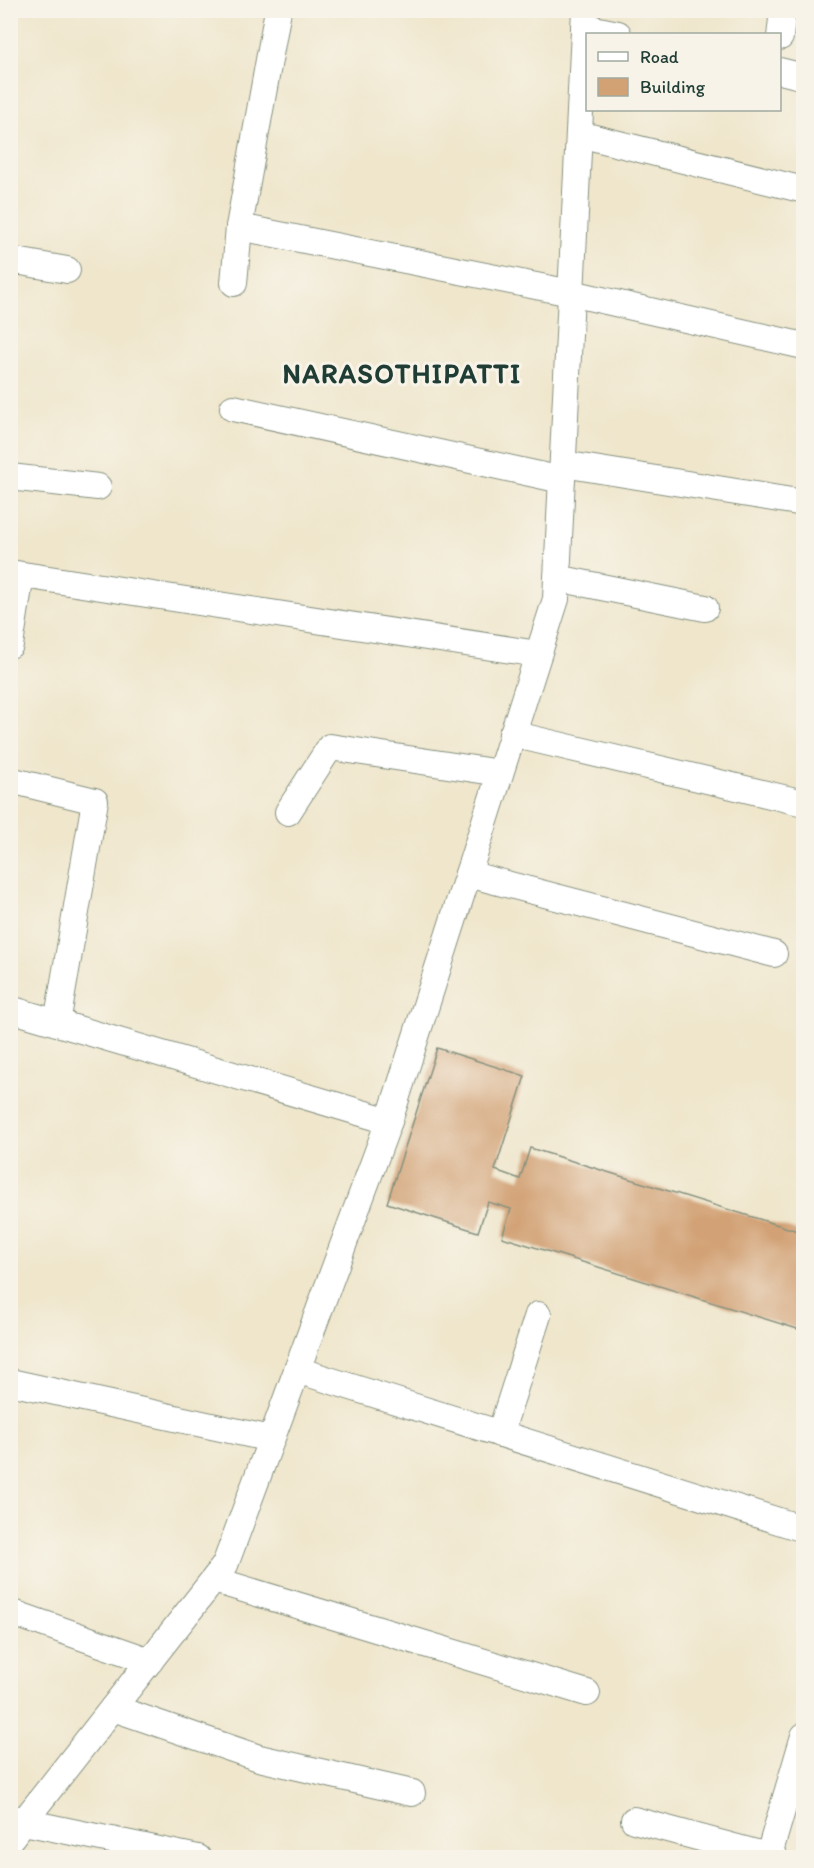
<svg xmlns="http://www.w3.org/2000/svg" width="814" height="1868" viewBox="0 0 814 1868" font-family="Itim,sans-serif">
	<rect width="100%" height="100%" fill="#f7f3e8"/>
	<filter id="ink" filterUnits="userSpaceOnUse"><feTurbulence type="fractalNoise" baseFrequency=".0167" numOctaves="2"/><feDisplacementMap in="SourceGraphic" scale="12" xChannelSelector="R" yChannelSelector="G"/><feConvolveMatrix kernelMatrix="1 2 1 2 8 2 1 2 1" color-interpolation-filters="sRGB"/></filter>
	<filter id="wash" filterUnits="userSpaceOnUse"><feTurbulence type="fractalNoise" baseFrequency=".008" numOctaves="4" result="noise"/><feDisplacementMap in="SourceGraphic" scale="24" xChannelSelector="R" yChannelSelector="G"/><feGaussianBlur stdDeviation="1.35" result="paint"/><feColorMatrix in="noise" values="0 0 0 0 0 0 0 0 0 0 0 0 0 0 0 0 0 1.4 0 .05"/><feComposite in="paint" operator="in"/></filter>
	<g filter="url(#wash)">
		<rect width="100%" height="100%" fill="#efe6cc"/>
		<g id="blocks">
			<polygon fill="#d2a174" points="437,1048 525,1076 495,1170 520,1179 530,1148 804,1233 804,1331 502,1237 511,1209 488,1202 478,1232 387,1203"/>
		</g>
	</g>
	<g filter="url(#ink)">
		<use href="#blocks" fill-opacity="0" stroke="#879280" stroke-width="1.5"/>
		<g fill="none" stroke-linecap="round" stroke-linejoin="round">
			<g stroke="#879280" stroke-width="28">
				<g id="minor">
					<polyline points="584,27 618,34"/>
					<polyline points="780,37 783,10"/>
					<polyline points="780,71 804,77"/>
					<polyline points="579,134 804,190"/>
					<polyline points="239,227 571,293 804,346"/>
					<polyline points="10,260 67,270"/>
					<polyline points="234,283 239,227 278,10"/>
					<polyline points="233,408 562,480"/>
					<polyline points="563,464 804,503"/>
					<polyline points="10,477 98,487"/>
					<polyline points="10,573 538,654"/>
					<polyline points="557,578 705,608"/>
					<polyline points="10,645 21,575"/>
					<polyline points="512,734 804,803"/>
					<polyline points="10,780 95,801 57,1023"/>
					<polyline points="288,812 330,747 500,773"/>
					<polyline points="468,874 774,954"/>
					<polyline points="10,1009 389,1121"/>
					<polyline points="297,1370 804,1529"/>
					<polyline points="10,1382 271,1439"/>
					<polyline points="500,1434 538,1315"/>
					<polyline points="214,1580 587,1693"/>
					<polyline points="10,1612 150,1661"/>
					<polyline points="113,1708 259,1758 412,1793"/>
					<polyline points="11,1817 24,1822 198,1858"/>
					<polyline points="634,1820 775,1858"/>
					<polyline points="10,1839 225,1565 389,1121 556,599 585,10"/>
					<polyline points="768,1858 804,1736"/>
				</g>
			</g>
			<use href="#minor" stroke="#fff" stroke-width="26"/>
		</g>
	</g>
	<g text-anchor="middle" stroke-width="6" stroke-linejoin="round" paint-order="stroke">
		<g font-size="27" font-weight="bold" letter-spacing="1.5" fill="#1f3d34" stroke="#f7f3e8">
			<text x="402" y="383">NARASOTHIPATTI</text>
		</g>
	</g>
	<rect width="814" height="1868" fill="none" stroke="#f7f3e8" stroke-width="36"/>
	<rect x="586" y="33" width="195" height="78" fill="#f7f3e8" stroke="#a1aaa0" stroke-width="1.5"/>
	<rect x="598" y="52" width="30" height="9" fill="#ffffff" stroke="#a1aaa0" stroke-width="1.5"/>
	<text x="640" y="63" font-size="18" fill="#1f3d34">Road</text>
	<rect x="598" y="78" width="30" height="18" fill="#d2a174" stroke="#a1aaa0" stroke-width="1.5"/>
	<text x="640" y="93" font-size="18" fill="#1f3d34">Building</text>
</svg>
